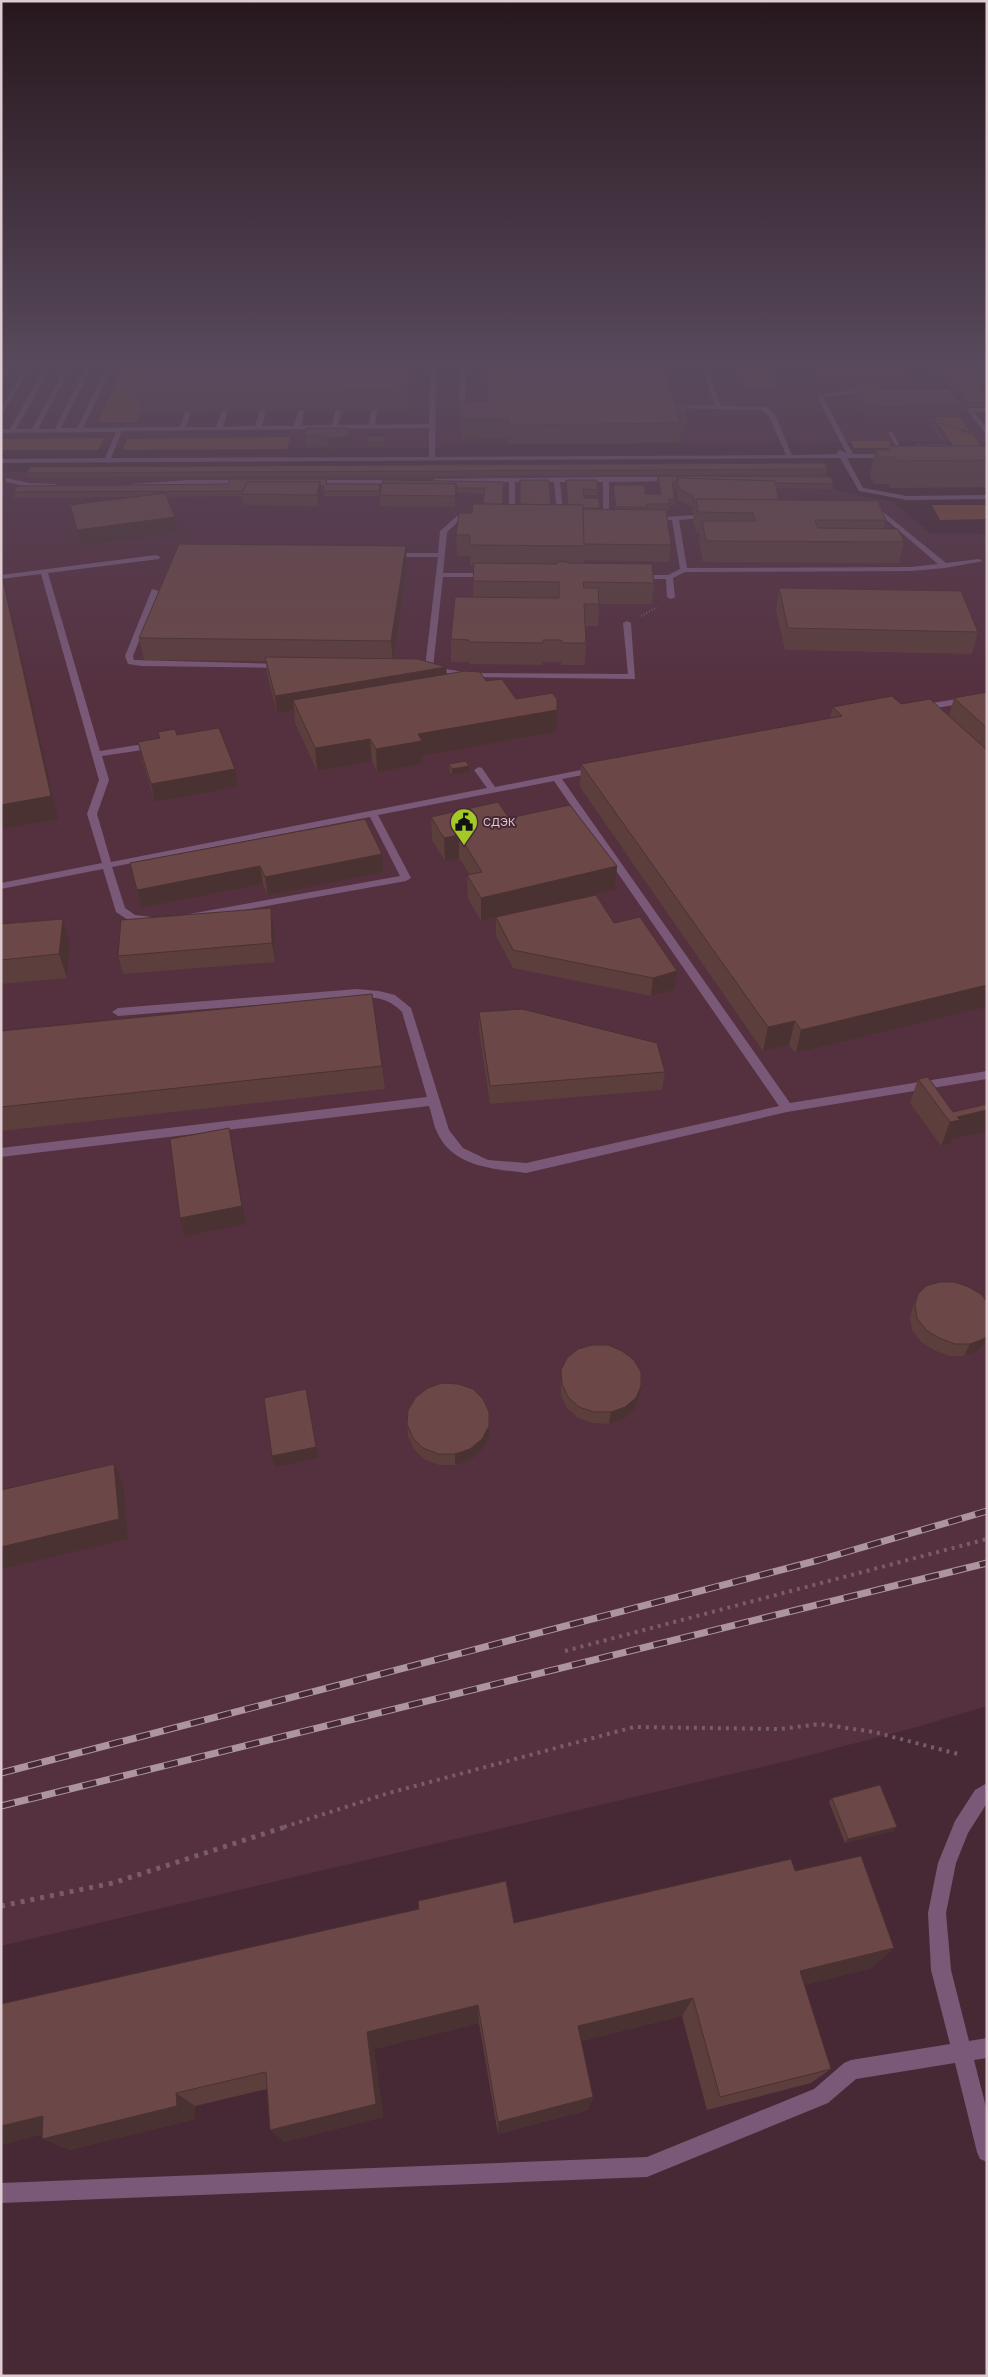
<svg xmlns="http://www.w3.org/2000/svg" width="988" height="2377" viewBox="0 0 988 2377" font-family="Inter,sans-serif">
	<rect width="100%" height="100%" fill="#472935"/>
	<g fill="#55303f">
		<polygon points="1,368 987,368 987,442 441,444 440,448 1,450"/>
		<polygon points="824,468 834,490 893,502 930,533 987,534 987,1706 917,1727 787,1761 1,1946 1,472"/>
	</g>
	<g fill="#784a34">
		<polygon points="124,368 159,368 136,422 98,422"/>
		<polygon points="934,417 960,417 970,432 937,421"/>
		<polygon points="939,424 973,435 981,447 954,447"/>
		<polygon points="290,437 287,449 123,450 127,439"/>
		<polygon points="104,438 98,450 1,450 1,439"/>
		<polygon points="851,441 889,441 892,448 854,448"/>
		<polygon points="932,505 987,505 987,519 940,520"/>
	</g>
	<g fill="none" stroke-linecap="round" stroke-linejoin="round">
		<g stroke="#785d68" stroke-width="2" stroke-dasharray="1 2" stroke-linecap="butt">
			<polyline points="930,419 946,445"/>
			<polyline points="930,420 962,430"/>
			<polyline points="916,445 975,445"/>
			<polyline points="641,616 657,607"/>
		</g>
		<g stroke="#785d68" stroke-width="4" stroke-dasharray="3 5" stroke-linecap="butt">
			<polyline points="565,1651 987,1539"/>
			<polyline points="284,1827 389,1793 634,1727 780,1729 820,1724 874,1732 958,1754"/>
		</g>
		<polyline stroke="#785d68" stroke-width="5" stroke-dasharray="4 6" stroke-linecap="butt" points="1,1906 113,1883 288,1826"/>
		<g fill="#795977" fill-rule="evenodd">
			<polygon points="5,368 11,368 1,381 1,374"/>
			<polygon points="25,368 31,368 1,415 1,408"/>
			<path d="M45,368H51L16,429H32L65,368H71L38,429H55L85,368H91L61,428H77L106,368H112L83,428L180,427L185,412L188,410L191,412L186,427H216L222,411L225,409L228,411L223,427L255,426L260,411L263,409L266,411L262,426H294L298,411L301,409L304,411L301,426L332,425L335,411L338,409L341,411L338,425H369L371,410L374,408L377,410L375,425L429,424L430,368H436L435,457L786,455L769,416L762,410L671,408L673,405L715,406L702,368H708L721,406L766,407L775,415L792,455L838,454L837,452L840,450L847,454L818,399L819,395L851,390H949L951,393L851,394L824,397V399L853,454H891L894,456L891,458H847L863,488L907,496L987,495V499L907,500L859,491L840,458L1,463V459L105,458L116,432L1,433V429H10ZM429,428V457L111,458L122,431Z"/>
			<polygon points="460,368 466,368 465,411 462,413 459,411"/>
			<polygon points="970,408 987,408 987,412 974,412 987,428 987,435 967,410"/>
			<polygon points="888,432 892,432 906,457 902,457"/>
			<polygon points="1,477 29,483 55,484 58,486 55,488 29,487 1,481"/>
			<polygon points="606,477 673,477 676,479 673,481 609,482 609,512 606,514 603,512 603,482 560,482 563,512 560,514 557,512 554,482 515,482 515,512 512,514 509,512 509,482 435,483 432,481 435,479"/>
			<polygon points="188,480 245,480 248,482 245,484 188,484 133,488 130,486 133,484"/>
			<polygon points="310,480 398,480 401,482 398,484 308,483 307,482"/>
			<polygon points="871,502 946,563 979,559 983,561 945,568 911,571 685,572 673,578 675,597 671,599 667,597 666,579 636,579 632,577 636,575 668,575 680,569 672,520 651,521 649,520 649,518 711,514 713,515 713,517 679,520 687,568 911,567 938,564 869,505 868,504"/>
			<polygon points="457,516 474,515 477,517 474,519 461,519 447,532 443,573 489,573 493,575 489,577 443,577 433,667 471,673 628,674 623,623 627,621 631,623 635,679 471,677 417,671 417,667 425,667 438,557 391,557 387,555 391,553 438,553 440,531"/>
			<path d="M156,555L160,557L159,559L48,573L100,751L156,742L160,745L156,748L102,756L109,780L97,814L111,862L487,788L474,770L479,767L482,768L495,787L596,767L599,768V772L562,779L790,1103L987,1071V1079L787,1112L526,1173C494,1169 452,1167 437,1132C433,1124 432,1114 429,1106L1,1157V1148L427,1097L402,1012C389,998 375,997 357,997L118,1016L112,1012L118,1008L357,989L379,991L395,995L411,1008L449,1130L463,1148L488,1160L526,1163L779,1106L554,781L378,815L411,878L406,881L189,920L184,917L189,914L400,876L370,817L112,867L125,908L135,915L160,918V922L156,923L128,920L116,912L103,869L1,889V883L102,863L87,814L99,780L41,574L1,579V575Z"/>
			<polygon points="152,589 159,591 133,656 134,660 283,664 287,666 283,668 142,666 128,664 125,656"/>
			<polygon points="987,694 987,699 920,711 916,708 920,705"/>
			<polygon points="987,1783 987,1803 968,1833 956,1863 946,1913 951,1970 969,2041 987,2038 987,2058 974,2060 987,2111 987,2162 980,2159 977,2152 955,2063 856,2079 828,2103 647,2177 1,2203 1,2183 647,2157 814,2089 844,2063 851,2060 950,2044 931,1970 928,1913 938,1863 955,1821 975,1790"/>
		</g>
		<g stroke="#ad959e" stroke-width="7">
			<g id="rail">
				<polyline points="1,1773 819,1560 987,1511"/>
				<polyline points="1,1806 987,1563"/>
			</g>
		</g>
		<use href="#rail" stroke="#472935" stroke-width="5" stroke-dasharray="14" stroke-linecap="butt"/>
	</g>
	<g fill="#5c3e3d">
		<polygon points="410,368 407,410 140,412 137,393"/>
		<polygon points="486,368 664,368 676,406 687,412 685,431 680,431 679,443 509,444 508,438 462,439 460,420 459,401 487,401"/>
		<polygon points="741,368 773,368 778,380 776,390 747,390 740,372"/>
		<polygon points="821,368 900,368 902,373 900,383 823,382 820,374"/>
		<polygon points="931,368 946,368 948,372 947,377 934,377"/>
		<polygon points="950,368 987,368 987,386 977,386 987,400 987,407 967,407 952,382 953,377 954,377"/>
		<polygon points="855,384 884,393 962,406 960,416 865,417 853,394"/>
		<polygon points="350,428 351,438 350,446 328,450 327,446 306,447 305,436"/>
		<polygon points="368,436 384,436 385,447 368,447"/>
		<polygon points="888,446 987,446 987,487 891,488 889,484 874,484 870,476 875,450 887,450"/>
		<polygon points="827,469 826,474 29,478 27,473"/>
		<polygon points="658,476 833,484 832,489 777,488 779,500 886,520 884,528 904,542 899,563 703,562 699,541 700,533 696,533 693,520 694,513 692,513 692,507 678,500 676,488 673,488 675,499 675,505 670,505 669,510 646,510 671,545 669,562 584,560 584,564 654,583 652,604 599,604 598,626 585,626 586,643 585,665 561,665 561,662 543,662 542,665 469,664 469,662 451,662 451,639 473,597 474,566 470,566 470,556 457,556 456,535 472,513 483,504 484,494 457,493 455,507 380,506 380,495 504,482 503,504 567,505 566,480 598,490 598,495 583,495 584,498 599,498 600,510 615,510 613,490 613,485 646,494 660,494 657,481"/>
		<polygon points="327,484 380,484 380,489 379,496 324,496 324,492 321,492 318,506 244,505 242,496 167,497 178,533 81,546 70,505 133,497 14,498 13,492"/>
		<polygon points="407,567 393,658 446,667 447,674 486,681 516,699 556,732 422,756 423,764 377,772 372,761 317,771 295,723 294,710 277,713 267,674 266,661 144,660 139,638"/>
		<polygon points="779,588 978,632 972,654 785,650 776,610"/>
		<polygon points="987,692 987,1007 796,1053 789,1045 763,1051 580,787 581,764 830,718 833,707 901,704 949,715 954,698"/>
		<polygon points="158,732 177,735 238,787 155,802 142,760 138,742 159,739"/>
		<polygon points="449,764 469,766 470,772 452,775 449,770"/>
		<polygon points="431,817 509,818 617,866 615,890 549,905 614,923 674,990 651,996 513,968 496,936 496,918 481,921 468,899 467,875 470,875 459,858 445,861 432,840"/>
		<polygon points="365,819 383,872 268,896 263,884 141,908 130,863"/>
		<polygon points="63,919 70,943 67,978 1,984 1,924"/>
		<polygon points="274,927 275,962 123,974 118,956"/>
		<polygon points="479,1012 665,1072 662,1090 490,1104 479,1031"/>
		<polygon points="1,1031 382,1066 385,1089 1,1131"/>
		<polygon points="918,1079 953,1112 952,1139 951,1144 941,1146 910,1103"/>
		<polygon points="918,1294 987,1302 987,1340 986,1342 977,1351 964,1356 949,1356 934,1350 921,1342 912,1330 910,1317 913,1306"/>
		<polygon points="561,1370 639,1397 634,1410 624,1419 609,1424 593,1423 578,1418 567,1408 561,1396"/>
		<polygon points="489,1412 489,1437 482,1450 471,1460 455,1465 439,1465 424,1459 414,1449 408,1436 407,1424"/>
		<polygon points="832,1798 894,1831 845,1843 829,1802"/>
		<polygon points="795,1871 872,1968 804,1985 831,2069 811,2083 707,2110 682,2016 581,2041 593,2097 588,2110 498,2134 479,2023 374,2049 383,2117 284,2142 267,2089 195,2106 195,2119 69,2150 43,2135 514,1923"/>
	</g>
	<g fill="#4b3232">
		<polygon points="408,368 410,368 407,410 407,391"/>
		<polygon points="350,428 351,438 350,446 328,450 327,439"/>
		<polygon points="3,471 6,481 1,490 1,474"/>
		<polygon points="320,482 322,493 318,506 317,495"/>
		<polygon points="456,484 457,495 455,507 455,496"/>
		<polygon points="175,517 178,533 81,546 77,530"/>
		<polygon points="406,546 407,567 393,663 391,641"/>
		<polygon points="1,570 5,585 58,819 1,829"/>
		<polygon points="446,667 447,685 293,700 294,710 277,713 275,696"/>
		<polygon points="557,710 556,732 422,756 423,764 377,772 376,749 418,734"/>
		<polygon points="370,739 372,761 317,771 315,748"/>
		<polygon points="469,766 470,772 452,775 452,769"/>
		<polygon points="235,769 238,787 155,802 151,784"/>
		<polygon points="459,835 459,858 445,861 444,838"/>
		<polygon points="382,854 383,872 268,896 265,877"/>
		<polygon points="260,866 263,884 141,908 137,890"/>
		<polygon points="617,866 615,890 481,921 481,898"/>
		<polygon points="271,908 274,927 275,962 272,943"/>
		<polygon points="63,919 70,943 67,978 59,954"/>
		<polygon points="677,971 674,990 651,996 653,978"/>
		<polygon points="987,985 987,1007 796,1053 801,1030"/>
		<polygon points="795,1021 789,1045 763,1051 768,1027"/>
		<polygon points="987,1110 987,1131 952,1139 951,1144 941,1146 950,1122 957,1117"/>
		<polygon points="229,1128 233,1147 246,1224 185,1236 180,1218"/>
		<polygon points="987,1336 987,1340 986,1342 977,1351 964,1356 970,1344"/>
		<polygon points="641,1386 639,1397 634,1410 624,1419 609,1424 611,1412"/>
		<polygon points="308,1401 318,1458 275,1467 272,1456"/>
		<polygon points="489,1412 489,1437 482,1450 471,1460 455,1465 455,1454"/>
		<polygon points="114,1464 123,1484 128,1539 1,1569 1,1547"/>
		<polygon points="897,1827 894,1831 845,1843 848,1839"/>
		<polygon points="894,1948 872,1968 783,1991 800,1971"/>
		<polygon points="693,1998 682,2016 573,2043 578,2026"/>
		<polygon points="478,2005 479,2023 374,2049 383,2117 284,2142 270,2130 367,2032"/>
		<polygon points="176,2093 195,2106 195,2119 69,2150 42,2139"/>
		<polygon points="593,2097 588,2110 498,2134 498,2122"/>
		<polygon points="43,2116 69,2128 1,2145 1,2126"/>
	</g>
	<g fill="#6b4847" stroke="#4b3232">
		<polygon points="148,368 408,368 407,391 137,393"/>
		<polygon points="486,368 664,368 676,406 685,406 687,412 677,412 681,423 509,425 509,419 462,419 459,401 488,401"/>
		<polygon points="744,368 773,368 778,380 748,380"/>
		<polygon points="823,368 900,368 902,373 825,372"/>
		<polygon points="934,368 946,368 948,372 936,372"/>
		<rect x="957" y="368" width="30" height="2"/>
		<polygon points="987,376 987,381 974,380 987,400 987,402 969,402 953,377"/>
		<polygon points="855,384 878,384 884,393 953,393 962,406 867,407"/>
		<polygon points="306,428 350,428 349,436 327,439 327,436 305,436"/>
		<rect x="368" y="436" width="16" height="6"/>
		<polygon points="888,446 987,446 987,460 897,461 895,457 880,457 875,450 890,450"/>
		<polygon points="825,463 827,469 27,473 30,467"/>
		<polygon points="658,476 831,477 833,484 775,483 775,481 677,478 676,482 672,482 675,499 669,499 670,504 646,504 647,507 616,507 613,485 644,485 646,494 661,494"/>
		<polygon points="677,478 775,481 779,500 717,499 717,500 696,499 695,502 694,502 693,496 679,489"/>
		<polygon points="230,479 327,479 326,484 380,484 379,491 324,491 324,486 321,486 320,482 247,482 243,491 13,492 17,486 228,484"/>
		<polygon points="383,480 504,482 502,504 483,504 485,488 457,488 456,484 382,483 381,487"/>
		<polygon points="520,480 549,480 551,505 520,504"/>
		<polygon points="566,480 597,480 598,490 583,489 584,498 599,498 600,508 583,508 583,505 568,505"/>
		<polygon points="247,482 320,482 317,495 242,494"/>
		<polygon points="382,483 456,484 455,496 380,495"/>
		<polygon points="165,493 175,517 77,530 70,505"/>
		<polygon points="696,499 878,501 886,520 815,520 818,528 898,529 904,542 706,541 702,521 755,521 753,513 698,512"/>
		<polygon points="473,504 583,505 585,546 470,545 470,535 456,535 459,513 472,513"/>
		<polygon points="583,509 666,510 671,545 584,544"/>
		<polygon points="179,544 406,546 391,641 139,638"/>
		<polygon points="557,561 568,562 568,563 652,564 654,583 583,582 584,588 598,588 599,604 584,604 586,643 562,643 561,640 543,640 543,643 469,642 469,640 451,639 455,597 559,598 559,582 473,581 474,563 557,564"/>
		<polygon points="1,571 51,796 1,805"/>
		<polygon points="779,588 961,591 978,632 788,628"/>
		<polygon points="265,657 418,659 446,667 275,696"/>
		<polygon points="465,671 480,672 486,681 502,679 516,699 552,693 557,699 557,710 418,734 422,741 376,749 370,739 315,748 293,700"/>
		<polygon points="987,692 987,728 954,698"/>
		<polygon points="892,696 901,704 930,699 987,750 987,985 801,1030 795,1021 768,1027 581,764 842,716 833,707"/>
		<polygon points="219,728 235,769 151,784 138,742 160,738 158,732 175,729 177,735"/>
		<polygon points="466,761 469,766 452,769 449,764"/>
		<polygon points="498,802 509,818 570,805 617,866 481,898 467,875 482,872 459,835 444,838 431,817"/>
		<polygon points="365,819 382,854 265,877 260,866 137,890 130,863"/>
		<polygon points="596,895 614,923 640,917 677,971 653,978 513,950 496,917"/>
		<polygon points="271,908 272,943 118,956 121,920"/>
		<polygon points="63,919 59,954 1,960 1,924"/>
		<polygon points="372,994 382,1066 1,1107 1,1031"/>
		<polygon points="522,1009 657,1043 665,1072 490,1086 479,1012"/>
		<polygon points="928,1077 953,1112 987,1104 987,1110 957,1117 960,1120 950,1122 918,1079"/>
		<polygon points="229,1128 242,1206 180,1218 170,1139"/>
		<polygon points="939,1282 954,1282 969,1287 982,1295 987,1302 987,1336 983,1339 970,1344 955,1344 939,1338 926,1330 917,1318 915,1305 918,1294 926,1286"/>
		<polygon points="592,1345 608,1345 622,1351 634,1360 641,1372 641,1386 636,1398 625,1407 611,1412 594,1412 579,1407 568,1397 562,1384 561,1370 567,1358 578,1349"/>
		<polygon points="442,1383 458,1384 473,1389 483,1399 489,1412 489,1426 482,1439 470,1449 455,1454 438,1454 423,1448 413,1438 407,1424 408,1410 416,1397 428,1388"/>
		<polygon points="306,1389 316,1447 272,1456 264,1398"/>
		<polygon points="114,1464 119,1519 1,1547 1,1490"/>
		<polygon points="880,1785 897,1827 848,1839 832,1798"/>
		<polygon points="861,1856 894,1948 800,1971 831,2069 720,2097 693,1998 578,2026 593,2097 498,2122 478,2005 367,2032 376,2104 270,2130 266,2072 176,2093 177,2106 42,2139 43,2116 1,2126 1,2004 419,1909 418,1901 506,1881 514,1923 791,1859 795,1871"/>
	</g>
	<linearGradient id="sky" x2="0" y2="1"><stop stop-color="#27171d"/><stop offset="0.52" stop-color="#58495c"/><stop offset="1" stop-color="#58495c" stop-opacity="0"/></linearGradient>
	<rect width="988" height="701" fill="url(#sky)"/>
	<defs>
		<g id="civic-pin" transform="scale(1.4375)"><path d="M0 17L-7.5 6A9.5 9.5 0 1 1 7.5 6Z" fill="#a2c928" stroke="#472935"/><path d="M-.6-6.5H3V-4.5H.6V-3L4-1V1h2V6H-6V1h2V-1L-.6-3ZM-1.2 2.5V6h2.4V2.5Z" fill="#111"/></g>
	</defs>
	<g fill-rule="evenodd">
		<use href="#civic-pin" x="464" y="822"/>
	</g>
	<g text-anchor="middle" stroke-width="4" stroke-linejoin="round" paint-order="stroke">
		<g font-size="11" fill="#dfcbd2" stroke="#472935" text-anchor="start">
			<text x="483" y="826">СДЭК</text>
		</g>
	</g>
	<rect width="988" height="2377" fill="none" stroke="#dfcbd2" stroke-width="5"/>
</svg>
